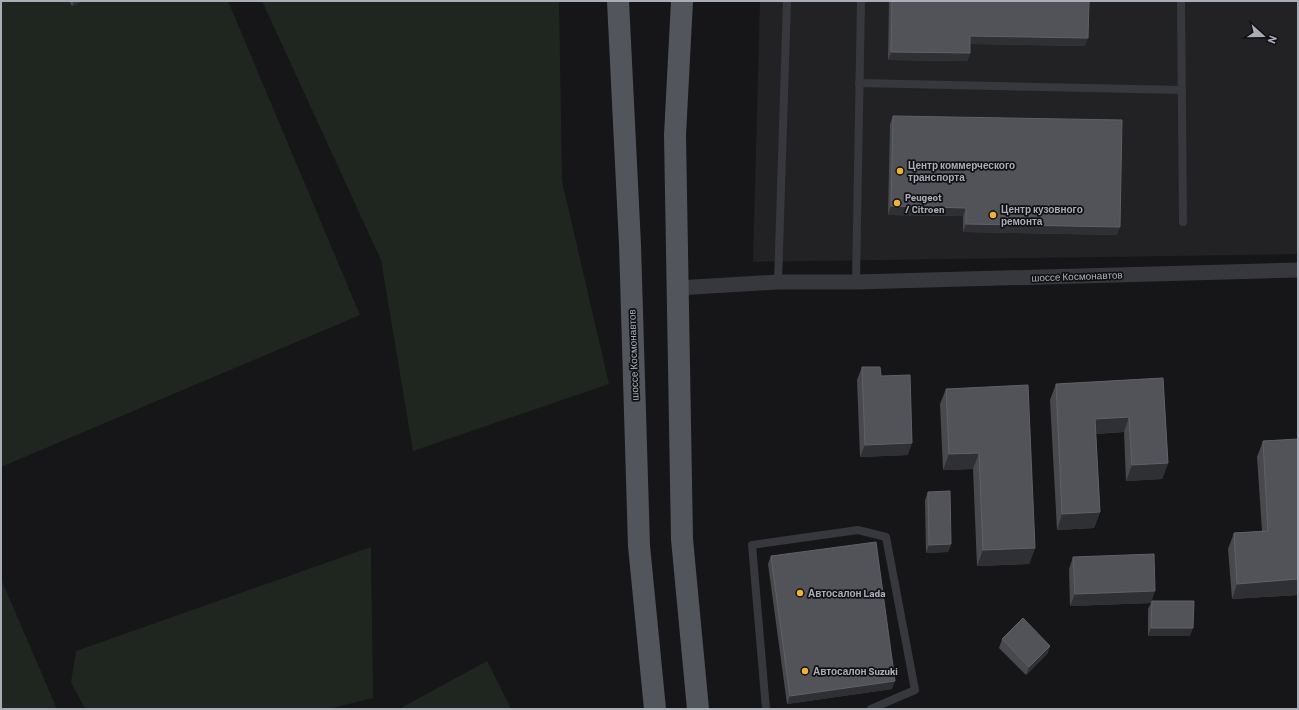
<svg xmlns="http://www.w3.org/2000/svg" width="1299" height="710" viewBox="0 0 1299 710" font-family="Barlow,sans-serif">
	<rect width="100%" height="100%" fill="#161618"/>
	<polygon fill="#222225" points="760,1 1298,1 1298,254 753,262"/>
	<g fill="#1e261f">
		<polygon points="1,1 228,1 360,315 1,467"/>
		<polygon points="262,1 559,1 562,181 609,384 413,451 381,260"/>
		<polygon points="371,547 373,698 329,709 85,709 71,682 76,651"/>
		<polygon points="1,579 57,709 1,709"/>
		<polygon points="487,661 511,709 399,709"/>
	</g>
	<g fill="none" stroke-linecap="round" stroke-linejoin="round">
		<g stroke="#37383d" stroke-width="8">
			<polyline points="1181,1 1183,222"/>
			<polyline points="859,83 1182,90"/>
			<polyline points="778,282 787,1"/>
			<polyline points="856,282 861,1"/>
			<polyline points="766,709 752,545 858,530 886,537 915,690 871,709"/>
		</g>
		<polyline stroke="#37383d" stroke-width="15" points="677,288 778,282 856,282 1298,270"/>
		<g stroke="#53555c" stroke-width="22">
			<polyline points="618,1 630,245 639,546 655,709"/>
			<polyline points="682,1 675,135 682,539 698,709"/>
		</g>
	</g>
	<g fill="#47494d">
		<polygon points="69,1 82,1 72,6"/>
		<polygon points="889,1 1089,1 1085,46 970,44 970,53 967,61 888,60"/>
		<polygon points="893,116 1117,235 963,232 963,216 888,215 890,124"/>
		<polygon points="862,367 881,376 908,455 860,457 857,380"/>
		<polygon points="1163,378 1168,463 1162,479 1126,481 1124,432 1096,434 1100,512 1094,528 1057,530 1050,400 1056,384"/>
		<polygon points="946,389 1035,548 1029,564 977,566 973,469 943,470 940,404"/>
		<polygon points="1263,441 1298,595 1232,599 1228,549 1234,533 1262,531 1257,457"/>
		<polygon points="928,492 951,544 948,552 926,553 925,500"/>
		<polygon points="771,556 892,689 787,704 768,564"/>
		<polygon points="1073,557 1152,601 1190,636 1148,636 1148,609 1151,603 1070,606 1069,569"/>
		<polygon points="1002,639 1050,646 1047,654 1026,675 999,648"/>
	</g>
	<g fill="#2f3033">
		<polygon points="74,1 82,1 72,6"/>
		<polygon points="970,36 1088,38 1085,46 967,44"/>
		<polygon points="891,52 970,53 967,61 888,60"/>
		<polygon points="891,206 966,208 963,216 888,215"/>
		<polygon points="966,224 1120,227 1117,235 963,232"/>
		<polygon points="1129,417 1124,432 1089,434 1095,419"/>
		<polygon points="912,443 908,455 860,457 865,445"/>
		<polygon points="979,453 973,469 943,470 949,454"/>
		<polygon points="1168,463 1162,479 1126,481 1132,465"/>
		<polygon points="1100,512 1094,528 1057,530 1062,514"/>
		<polygon points="951,544 948,552 926,553 929,545"/>
		<polygon points="1035,548 1029,564 977,566 983,550"/>
		<polygon points="1298,579 1298,595 1232,599 1237,584"/>
		<polygon points="1155,591 1151,603 1070,606 1075,594"/>
		<polygon points="1151,628 1193,628 1190,636 1148,636"/>
		<polygon points="1050,646 1047,654 1026,675 1029,667"/>
		<polygon points="895,681 892,689 787,704 790,696"/>
	</g>
	<g fill="#525359" stroke="#5f6168">
		<polygon points="892,1 1089,1 1088,38 970,36 970,53 891,52"/>
		<polygon points="893,116 1122,120 1120,227 966,224 966,208 891,206"/>
		<polygon points="862,367 880,367 881,376 910,375 912,443 865,445"/>
		<polygon points="1163,378 1168,463 1132,465 1129,417 1095,419 1100,512 1062,514 1056,384"/>
		<polygon points="1028,385 1035,548 983,550 979,453 949,454 946,389"/>
		<polygon points="1298,439 1298,579 1237,584 1234,533 1268,531 1263,441"/>
		<polygon points="950,491 951,544 929,545 928,492"/>
		<polygon points="876,542 895,681 790,696 771,556"/>
		<polygon points="1154,554 1155,591 1075,594 1073,557"/>
		<polygon points="1152,601 1194,601 1193,628 1151,628"/>
		<polygon points="1023,618 1050,646 1029,667 1002,639"/>
	</g>
	<g fill="#f2b134" stroke="#111113" stroke-width="1.5">
		<circle cx="900" cy="171" r="4"/>
		<circle cx="897" cy="203" r="4"/>
		<circle cx="993" cy="215" r="4"/>
		<circle cx="800" cy="593" r="4"/>
		<circle cx="805" cy="671" r="4"/>
	</g>
	<g text-anchor="middle" stroke-width="3.5" stroke-linejoin="round" paint-order="stroke">
		<g font-size="10" font-weight="bold" fill="#a8adb8" stroke="#111113" text-anchor="start">
			<text x="908" y="169">Центр коммерческого<tspan x="908" dy="12">транспорта</tspan></text>
			<text x="905" y="201">Peugeot<tspan x="905" dy="12">/ Citroen</tspan></text>
			<text x="1001" y="213">Центр кузовного<tspan x="1001" dy="12">ремонта</tspan></text>
			<text x="808" y="597">Автосалон Lada</text>
			<text x="813" y="675">Автосалон Suzuki</text>
		</g>
		<g font-size="10" fill="#a8adb8" stroke="#111113">
			<text transform="translate(1077 276) rotate(-2)" y="4">шоссе Космонавтов</text>
			<text transform="translate(633 355) rotate(-92)" y="4">шоссе Космонавтов</text>
		</g>
	</g>
	<rect width="1299" height="710" fill="none" stroke="#a8adb8" stroke-width="4"/>
	<g transform="translate(1263 36) rotate(111)" stroke="#111113" stroke-width="3" paint-order="stroke">
	<path d="M0-3L7 15L0 10L-7 15Z" fill="#a8adb8"/>
	<text y="-6" font-size="11" font-weight="bold" text-anchor="middle" fill="#a8adb8">N</text>
	</g>
</svg>
